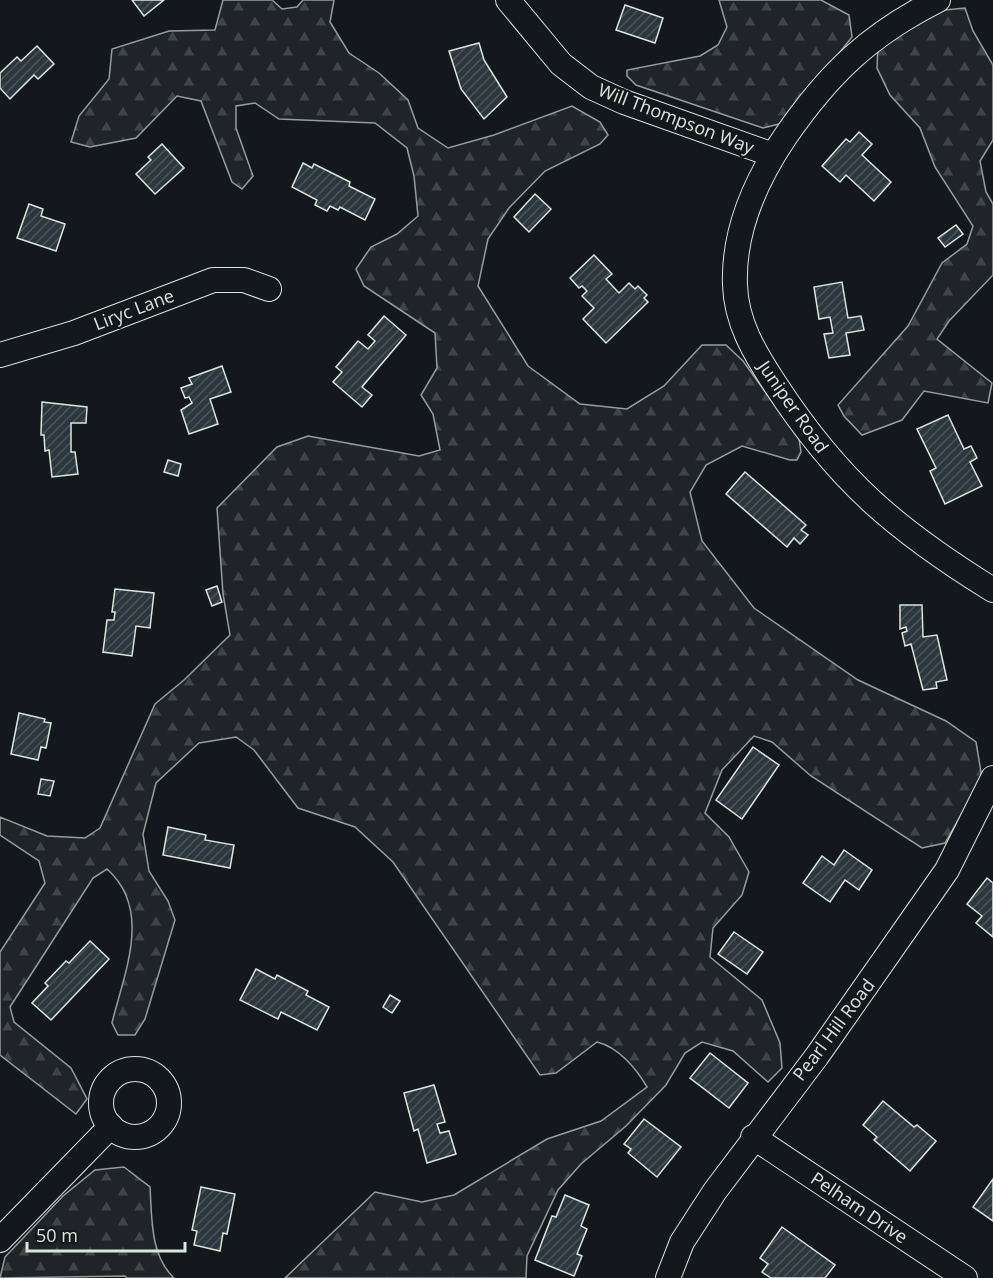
<svg xmlns="http://www.w3.org/2000/svg" width="993" height="1278" viewBox="0 0 993 1278" font-family="'Open Sans',sans-serif">
	<defs>
		<pattern id="forest-firs" width="22" height="20" patternUnits="userSpaceOnUse" patternTransform="scale(1.5)"><rect width="22" height="20" fill="#202428"/><path d="M5 1l3.5 6h-7zM16 11l3.5 6h-7z" fill="#404447"/></pattern>
		<pattern id="building-hatch" width="6" height="6" patternUnits="userSpaceOnUse" patternTransform="scale(1.5)"><rect width="6" height="6" fill="#2c363c"/><path d="M-1 1l2-2M0 6l6-6M5 7l2-2" fill="none" stroke="#4a5358"/></pattern>
	</defs>
	<rect width="100%" height="100%" fill="#14181c"/>
	<g fill="url(#forest-firs)" stroke="#939e99" stroke-width="1.5">
		<path d="M223,0H272L282,9L297,7L303,0H334L330,22L349,53L379,73L408,100L418,128L448,148L494,135L572,106L600,122L608,135L600,144L545,171L509,208L488,239L478,286L528,366L580,404L627,409L664,386L702,345H726L743,361L799,439L801,452L797,460H790L742,446L706,465L690,492L702,541L754,608L858,680L946,721L976,742L982,778L945,843L922,848L811,776L772,742L754,736L722,770L705,813L729,837L749,872L742,895L713,928L710,957L762,1000L780,1043L782,1068L768,1082L733,1051L702,1042L685,1053L666,1085L626,1126L581,1164L558,1190L527,1256L526,1278H285L375,1192L422,1202L454,1195L547,1139L601,1121L647,1087C636,1068 618,1047 597,1042L556,1073L540,1075L393,862L355,827L298,808L254,750L236,737L199,743L156,783L143,834L149,871L168,901L175,920L145,1019L135,1035H118L112,1023C124,973 153,910 107,869L93,878L10,1007L14,1022L71,1068L87,1099L76,1114L0,1055V952L45,883L39,861L0,835V817L47,836L85,838L100,828L155,704L184,680L230,635L223,594L217,508L277,447L308,436L419,456L440,450L433,414L421,395L437,368L435,333L364,286L356,269L371,247L397,234L418,216L414,176L407,148L375,123L279,119L255,103L236,106V128L253,176L242,189L232,182L201,101L177,96L136,138L90,147L71,142L79,116L109,79L112,49L169,31L215,30Z"/>
		<polygon points="719,0 821,0 849,15 852,37 794,109 779,124 763,128 636,85 627,76 627,70 700,56 718,45 727,27"/>
		<polygon points="965,8 973,31 993,65 993,140 980,161 986,192 993,204 993,275 949,321 937,339 992,383 988,403 924,391 902,420 862,435 844,416 838,405 908,326 942,263 967,244 973,226 935,167 920,128 890,95 877,68 878,46 945,10"/>
		<path d="M124,1167L150,1187C152,1218 150,1255 174,1278H127L125,1276L0,1278L5,1257L63,1196L95,1170Z"/>
	</g>
	<g fill="url(#building-hatch)" stroke="#d8e6dc" stroke-width="1.5">
		<polygon points="132,0 164,0 144,16"/>
		<polygon points="625,5 663,18 655,43 616,30"/>
		<polygon points="479,43 484,60 507,97 484,119 461,89 449,51"/>
		<polygon points="37,46 54,64 38,79 34,75 10,99 0,88 0,73 17,57 21,61"/>
		<polygon points="859,132 872,144 862,155 891,182 874,201 846,175 840,182 822,166 846,139 850,142"/>
		<polygon points="162,144 184,168 155,194 136,174 151,160 148,157"/>
		<polygon points="303,163 312,168 314,164 350,182 349,186 375,199 365,220 340,207 338,210 330,206 327,211 315,205 317,200 292,187"/>
		<polygon points="535,194 551,209 529,232 514,217"/>
		<polygon points="29,204 43,209 41,216 65,224 56,251 17,238"/>
		<polygon points="956,225 963,234 945,247 938,238"/>
		<polygon points="594,255 612,274 606,279 619,293 629,283 635,289 638,286 647,295 644,298 648,302 606,343 583,319 594,308 582,296 587,291 582,286 579,288 570,278"/>
		<polygon points="842,282 848,318 861,316 864,330 846,333 850,355 829,358 824,334 833,333 830,317 819,319 814,287"/>
		<polygon points="384,316 406,335 362,387 372,395 362,407 333,382 342,372 336,367 358,341 368,349 375,341 368,335"/>
		<polygon points="222,366 231,392 210,399 218,424 189,434 181,410 192,403 189,397 185,398 181,388 192,384 189,378"/>
		<polygon points="42,402 87,407 86,423 71,423 71,452 75,452 78,474 52,477 49,450 45,451 44,435 41,435"/>
		<polygon points="948,415 964,449 971,446 977,458 970,462 982,486 945,504 930,471 936,468 917,429"/>
		<polygon points="168,460 181,464 178,476 164,472"/>
		<polygon points="745,472 806,525 801,530 808,535 800,544 794,538 787,547 726,494"/>
		<polygon points="217,586 222,602 212,606 206,590"/>
		<polygon points="115,589 154,593 150,628 136,626 132,656 103,652 107,620 114,620 115,612 112,612"/>
		<polygon points="900,605 922,605 923,637 937,635 947,680 936,682 937,688 923,690 911,644 905,646 902,633 907,631 906,627 900,629"/>
		<polygon points="19,713 45,719 44,722 51,723 46,748 41,747 38,760 11,754"/>
		<polygon points="753,747 779,765 742,819 716,800"/>
		<polygon points="41,779 54,781 50,796 38,794"/>
		<polygon points="168,827 206,835 205,840 234,845 230,868 163,855"/>
		<polygon points="844,850 872,870 859,890 845,880 830,902 803,883 822,856 834,865"/>
		<polygon points="987,878 993,883 993,937 976,923 982,916 967,904"/>
		<polygon points="734,932 763,952 747,974 718,954"/>
		<polygon points="90,941 109,959 51,1020 32,1003 48,986 45,983 66,961 69,963"/>
		<polygon points="256,969 275,979 277,975 308,991 306,995 329,1007 317,1030 281,1012 278,1019 240,1000"/>
		<polygon points="390,995 400,1001 392,1013 383,1007"/>
		<polygon points="710,1053 748,1083 729,1108 690,1078"/>
		<polygon points="434,1085 445,1122 437,1124 440,1133 449,1131 456,1154 427,1163 418,1129 414,1131 404,1093"/>
		<polygon points="883,1101 914,1127 917,1125 936,1141 910,1171 874,1140 877,1137 863,1125"/>
		<polygon points="644,1119 681,1147 657,1177 628,1153 631,1149 624,1144"/>
		<polygon points="993,1179 993,1221 973,1207"/>
		<polygon points="201,1187 235,1194 227,1234 223,1233 220,1251 194,1245 197,1231 192,1230"/>
		<polygon points="565,1195 589,1205 581,1226 587,1229 577,1254 582,1256 574,1276 535,1260 552,1216 556,1217"/>
		<polygon points="782,1227 835,1265 825,1278 771,1278 762,1272 768,1264 760,1258"/>
	</g>
	<g fill="none" stroke-linecap="round" stroke-linejoin="round">
		<g stroke="#d8e6dc" stroke-width="26">
			<g id="minor">
				<polyline points="508,0 561,64 591,87 624,102 773,155"/>
				<path d="M938,0C869,35 829,73 785,137C756,180 733,232 735,285C736,322 755,354 775,384C838,481 896,530 993,590"/>
				<polyline points="0,355 74,333 213,280 244,280 269,289"/>
				<circle cx="135" cy="1103" r="34"/>
				<polyline points="753,1137 965,1278"/>
				<polyline points="0,1240 111,1126"/>
				<polyline points="668,1278 682,1242 715,1191 817,1056 947,870 993,778"/>
			</g>
		</g>
		<use href="#minor" stroke="#14181c" stroke-width="24"/>
	</g>
	<g text-anchor="middle" stroke-width="4.5" stroke-linejoin="round" paint-order="stroke">
		<g font-size="18" fill="#d8e6dc" stroke="#14181c">
			<text transform="translate(676 119) rotate(21)" y="6">Will Thompson Way</text>
			<text transform="translate(134 310) rotate(-21)" y="6">Liryc Lane</text>
			<text transform="translate(793 407) rotate(55)" y="6">Juniper Road</text>
			<text transform="translate(834 1030) rotate(-53)" y="6">Pearl Hill Road</text>
			<text transform="translate(859 1208) rotate(34)" y="6">Pelham Drive</text>
		</g>
	</g>
	<path d="M27 1242v9h158v-9" fill="none" stroke="#d8e6dc" stroke-width="3"/>
	<text x="36" y="1242" font-size="18" fill="#d8e6dc" stroke="#14181c" stroke-width="4.5" paint-order="stroke">50 m</text>
</svg>
